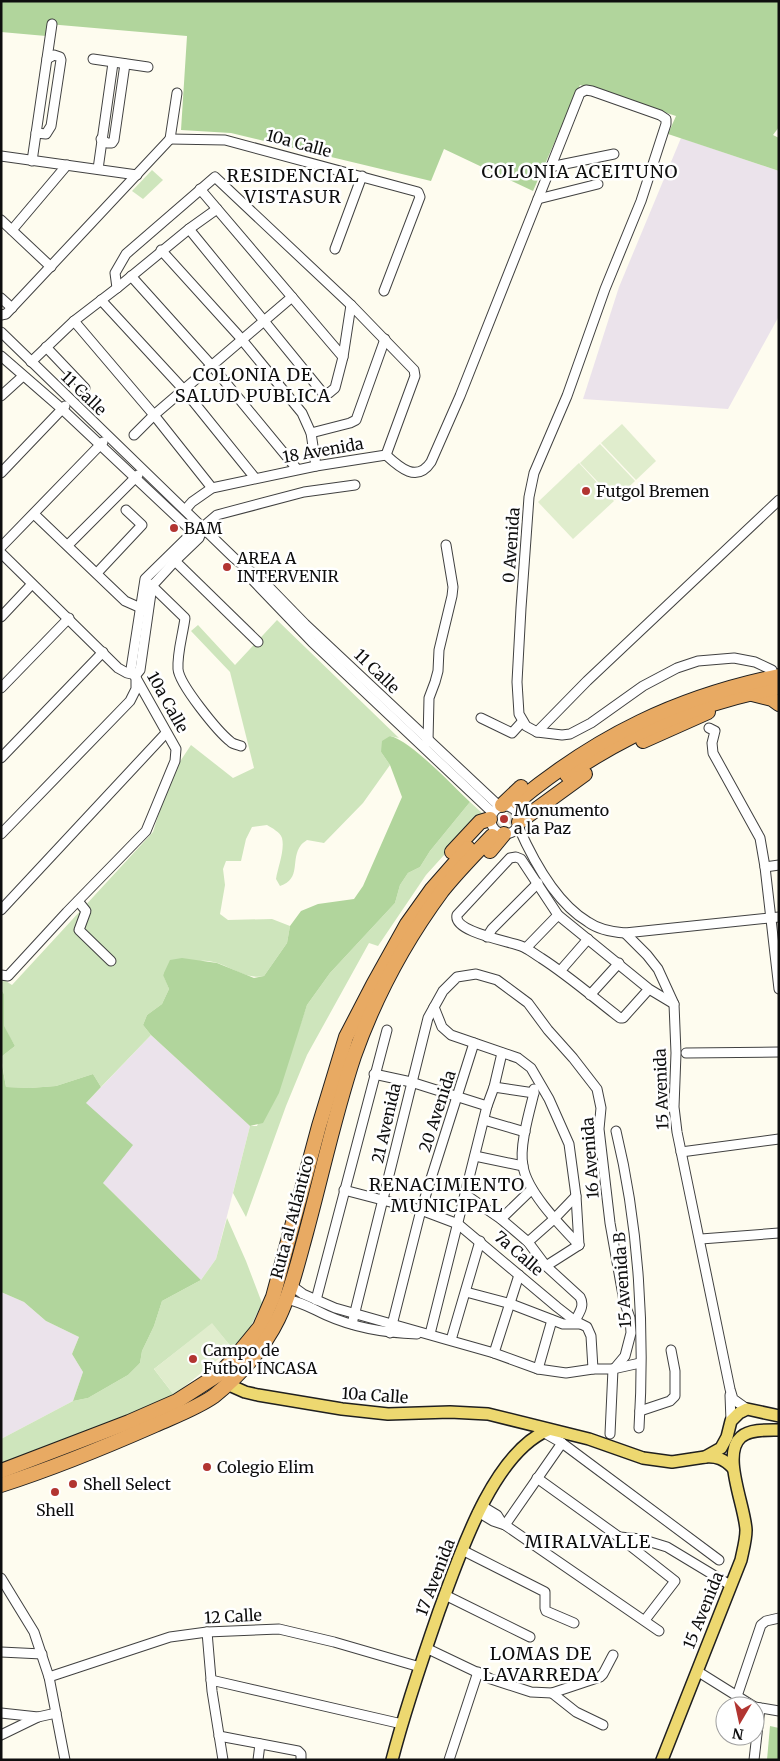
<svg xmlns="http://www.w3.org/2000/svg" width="780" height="1761" viewBox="0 0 780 1761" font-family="Merriweather,serif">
	<rect width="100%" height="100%" fill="#fefcef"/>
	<g fill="#ebe3eb">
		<polygon points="681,138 779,171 779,316 728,409 583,399 619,287"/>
		<polygon points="151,1035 250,1126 216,1259 201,1280 103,1183 86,1103"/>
		<polygon points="1,1292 24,1302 46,1321 79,1337 72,1354 83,1372 73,1401 1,1439"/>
	</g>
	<g fill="#cee5bc">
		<polygon points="152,170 163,180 143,199 132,191"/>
		<path d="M277,620L399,738L390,736L381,752L390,765L363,803L324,843L307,840C305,842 302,843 301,845C290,859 302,879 280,886L276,879C278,867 285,850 282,838C280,832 272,828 267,825L252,827L246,839L241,861H226L223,869L225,885L220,914L228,920L272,919L290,926L287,943L264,976C242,981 223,958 200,961C188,963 174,970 163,974L169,989L162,1004L147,1015L143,1025L151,1035L101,1087L93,1074L56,1086L30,1088L6,1087L1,1057L15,1046L3,1026L4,994L1,989V978L12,985L153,832L171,775L191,745L233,778L254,768L230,672L191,631L198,625L235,665Z"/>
		<polygon points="470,802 482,813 426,875 378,946 369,943 307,1055 286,1106 246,1217 233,1193 250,1126 257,1126 297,1034 307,1005 330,973 395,903 400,885 408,873 420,867 430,851"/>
		<polygon points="227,1218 246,1261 262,1303 249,1330 232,1348 212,1324 154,1369 174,1395 99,1429 1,1463 1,1439 73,1401 88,1398 128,1375 140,1363 142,1351 154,1326 162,1301 201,1280 216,1259"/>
	</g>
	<g fill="#b1d59c">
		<polygon points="1,1 779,1 779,127 773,135 779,138 779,171 668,134 676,116 580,85 533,191 444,149 431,181 231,133 181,130 187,36 48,24 46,36 1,32"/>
		<path d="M390,736C411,741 452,785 470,802L430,851L420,867L408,873L400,885L395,903L330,973L307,1005L279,1093L263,1123L250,1126L151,1035L143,1025L147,1015L162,1004L169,989L163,975L170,960L182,958L217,963L254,978L264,976L287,943L290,926L301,911L318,904L354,899L363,886L402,797L390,765L381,752L382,741Z"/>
		<polygon points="1,989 4,994 4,1026 15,1046 1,1057"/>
		<polygon points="1,1059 6,1087 30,1088 56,1086 93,1074 101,1087 86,1103 133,1145 103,1183 201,1280 162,1301 154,1326 142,1351 140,1363 128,1375 88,1398 73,1401 83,1372 72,1354 79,1337 46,1321 24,1302 1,1292"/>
		<polygon points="770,1726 779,1728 779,1760 767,1760"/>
	</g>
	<g fill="#e0edcd">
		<polygon points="622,424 656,461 636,480 601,443"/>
		<polygon points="600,444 635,481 615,500 580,463"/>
		<polygon points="579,463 614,501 573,539 538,502"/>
		<polygon points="212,1323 232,1348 174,1395 154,1369"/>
	</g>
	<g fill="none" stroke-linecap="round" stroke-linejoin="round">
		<polyline stroke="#dad8cd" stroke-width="14" stroke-dasharray="14 7" stroke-linecap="butt" points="492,836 523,808"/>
		<g stroke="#414141" stroke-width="11">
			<g id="minor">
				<polyline points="93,59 148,67"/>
				<polyline points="36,133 46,134 51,126 61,60 60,57 54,55 47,59"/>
				<polyline points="101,139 107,143 112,143 114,140 125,64"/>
				<polyline points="170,139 225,140 418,192 420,197 384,291"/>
				<polyline points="170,139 177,93"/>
				<polyline points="1,156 137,175"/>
				<polyline points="32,161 52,24"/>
				<polyline points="550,167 614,154"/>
				<polyline points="98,169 113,63"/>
				<polyline points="200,189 343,357"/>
				<polyline points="538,199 598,184"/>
				<polyline points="1,220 51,267"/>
				<polyline points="189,229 322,392 329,393 335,388 343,357 351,305"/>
				<polyline points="12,230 67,165"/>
				<polyline points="335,249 362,176"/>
				<polyline points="161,250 238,335 302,413 311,433 316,466"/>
				<polyline points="131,276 212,366 297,469"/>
				<polyline points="117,288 115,273 126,254 215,177 351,305 414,370 415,376 386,455"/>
				<polyline points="1,298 12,308"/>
				<polyline points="101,300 184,390 255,478"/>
				<polyline points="1,315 6,314 170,139"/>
				<polyline points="74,321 154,415 212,488"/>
				<polyline points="1,332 234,558 266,584 305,624 499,806"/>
				<polyline points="46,347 85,388"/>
				<polyline points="1,356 62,409 196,535"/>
				<polyline points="31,362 74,321 117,288 189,229 217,209"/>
				<polyline points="1,396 23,376"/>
				<polyline points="311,433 350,423 356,420 385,339"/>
				<polyline points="134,435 154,415 292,297"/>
				<path d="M386,455C400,468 417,483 431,462L460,396L580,93L586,90L592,91L660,115L666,119V124L641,201L605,289L567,396L534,473L529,497L521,608L517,682L519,714L526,726L537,732L562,735L570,734L591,723L643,686L677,668L698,661L734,658L755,662L772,670"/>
				<polyline points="1,473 65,406"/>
				<polyline points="185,510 192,502 212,488 316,466 386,455"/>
				<polyline points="34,514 125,601 143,609"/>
				<polyline points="68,545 138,475"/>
				<polyline points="1,547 103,442"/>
				<polyline points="1,553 118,668 127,673 136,675"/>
				<polyline points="175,561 258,642"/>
				<polyline points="243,570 312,642 492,812"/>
				<polyline points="97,573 142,525 126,510"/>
				<path d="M150,584L185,618C183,634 177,653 178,669C179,684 218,732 231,742C233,744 238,745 241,746"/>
				<polyline points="1,617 32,584"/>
				<polyline points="1,688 69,618"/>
				<polyline points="481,718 512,733 522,722"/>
				<polyline points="709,728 715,731 712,743 713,753 760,838 765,867 779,989"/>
				<polyline points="537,732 587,681 779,500"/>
				<polyline points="426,743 428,741 429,698 435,682 438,671 439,650 452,596 453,587 446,545"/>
				<polyline points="1,758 103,652"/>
				<circle cx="505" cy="820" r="14"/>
				<path d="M518,826C532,858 556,903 588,922C599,930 612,932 625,933L779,917"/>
				<polyline points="1,834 130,701 136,689 136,675 140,670 152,586 175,561 199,538 203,527"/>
				<polyline points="765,867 779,865"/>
				<polyline points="78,901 86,911 79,930 111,961"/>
				<polyline points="1,910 166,733"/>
				<polyline points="625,933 647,955 658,969 674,1004 676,1053 674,1107 677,1132 730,1389 733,1399 747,1409"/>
				<polyline points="487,937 492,929 538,883"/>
				<polyline points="526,948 558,915"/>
				<polyline points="561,970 588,939"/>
				<polyline points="1,975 8,976 67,912 146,831 175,761 176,749 131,669 145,579 193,532 203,527 217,515 304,492 355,485"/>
				<path d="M649,989L623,1018H620C594,998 569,976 541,958C534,954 529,949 521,946C508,941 453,932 457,915L510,858L516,857L521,859L558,915L649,989L674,1004"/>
				<polyline points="590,995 619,963"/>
				<polyline points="434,1007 442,1027 451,1035 518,1058 531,1068 549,1099 569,1144 576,1196 579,1245"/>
				<polyline points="686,1053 779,1052"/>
				<polyline points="374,1074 411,1082 487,1106"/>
				<polyline points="494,1087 534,1093 534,1089"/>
				<path d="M534,1093C529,1113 519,1147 523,1166C527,1192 561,1226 579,1245"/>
				<polyline points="484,1120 525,1132"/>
				<path d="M616,1131C639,1225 645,1331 639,1428"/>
				<polyline points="681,1152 779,1139"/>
				<polyline points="475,1156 523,1166"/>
				<polyline points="344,1190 421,1210 458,1224 557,1307 575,1321 587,1327 591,1336 593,1369"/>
				<path d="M466,1195L501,1219L528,1242L546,1266L580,1297C585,1306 579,1313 575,1321"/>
				<polyline points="501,1219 532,1189"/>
				<polyline points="701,1239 779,1233"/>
				<polyline points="528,1242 554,1219 576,1196"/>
				<polyline points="546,1266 579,1245"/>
				<polyline points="292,1286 303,1294 335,1308 494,1353 538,1369 566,1373 593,1369 613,1369 640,1363"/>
				<polyline points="466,1292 511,1304 563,1324 580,1324"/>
				<path d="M286,1299C302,1302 311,1308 326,1315C355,1328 385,1333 417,1334"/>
				<polyline points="316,1300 387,1030"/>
				<polyline points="352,1324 428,1018 443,991 457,977 476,974 497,980 528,1003 548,1030 573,1058 597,1089 601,1108 599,1129 610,1223 624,1301 630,1318 631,1333 625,1356 615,1368"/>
				<polyline points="390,1333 421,1210 474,1043"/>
				<polyline points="430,1334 487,1106 494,1087 502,1053"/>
				<polyline points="451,1340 480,1241"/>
				<polyline points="494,1353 519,1275"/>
				<polyline points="538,1369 552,1320"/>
				<polyline points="730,1395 731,1421"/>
				<polyline points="640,1411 670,1401 675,1396 675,1371 671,1350"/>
				<polyline points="543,1432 562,1443 719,1560"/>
				<polyline points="610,1434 613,1369"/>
				<polyline points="537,1478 619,1537 675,1581 645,1620"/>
				<polyline points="482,1506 497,1515 502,1523"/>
				<polyline points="478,1512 493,1521 505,1525 659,1631"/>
				<polyline points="505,1525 562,1443"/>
				<polyline points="620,1537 641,1539 667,1547 730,1585"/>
				<polyline points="462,1550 545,1592 545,1608 546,1611 574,1623"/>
				<polyline points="1,1578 34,1632 49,1677 65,1760"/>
				<polyline points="445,1595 530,1637"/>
				<polyline points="207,1632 212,1691 223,1760"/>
				<polyline points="426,1648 491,1679 531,1692 552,1693 600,1677 603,1674 613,1655"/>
				<polyline points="1,1652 42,1654"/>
				<polyline points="697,1671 753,1706"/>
				<polyline points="49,1677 170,1637 207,1632 279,1629 334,1642 420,1667"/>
				<polyline points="211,1680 402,1724"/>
				<polyline points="552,1693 576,1712 603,1725"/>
				<polyline points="737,1696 761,1625 766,1621 779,1618"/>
				<polyline points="755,1707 779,1711"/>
				<polyline points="1,1713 38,1717"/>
				<polyline points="1,1735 38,1717 56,1713"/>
				<polyline points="219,1736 298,1751 301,1754 301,1760"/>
				<polyline points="258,1760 260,1744"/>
				<polyline points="449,1760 478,1672"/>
				<polyline points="754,1760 760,1708"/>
			</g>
		</g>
		<g stroke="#1f1f1f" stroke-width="14">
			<g id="major">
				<polyline points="227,1384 245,1392 258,1395 342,1409 388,1414 450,1412 488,1414 589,1439 643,1458 672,1462 705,1457 721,1448 727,1437 731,1421 739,1413 747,1409 779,1416"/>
				<path d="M705,1457C717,1456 724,1459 733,1468"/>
				<path d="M392,1760C405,1710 422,1660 439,1611C459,1557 492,1454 548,1430"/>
				<path d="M662,1760L741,1560C743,1550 746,1540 746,1530C745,1506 721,1454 741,1437C750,1429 768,1430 779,1430"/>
			</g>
		</g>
		<g stroke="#1f1f1f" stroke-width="16">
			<g id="highway">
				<polyline points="752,694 772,699 779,704"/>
				<polyline points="643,741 708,712"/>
				<path d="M567,775C636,728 698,704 779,687"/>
				<path d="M517,802C597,736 677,697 779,676"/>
				<polyline points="502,805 521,787"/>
				<polyline points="519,822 585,774"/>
				<polyline points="490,851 504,834"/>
				<polyline points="452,852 480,822 490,819"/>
				<polyline points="1,1471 129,1422 177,1401 219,1374 232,1361 260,1327 273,1297 319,1126 346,1037 373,985 407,924 432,889 468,848"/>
				<path d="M1,1485C54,1468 105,1447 155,1425C175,1416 197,1408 214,1396C239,1376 264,1348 278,1319C291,1292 298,1262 306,1233C322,1174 335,1113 354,1056C375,997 405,941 442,891C457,872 475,854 492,836"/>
			</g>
		</g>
		<use href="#minor" stroke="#fff" stroke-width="9"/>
		<use href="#major" stroke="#edd870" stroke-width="11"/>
		<use href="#highway" stroke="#e8aa63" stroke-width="14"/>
	</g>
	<g fill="#b23531" stroke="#fff" stroke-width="2">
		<circle cx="586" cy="491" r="5"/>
		<circle cx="174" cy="528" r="5"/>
		<circle cx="227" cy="567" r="5"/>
		<circle cx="504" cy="819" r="5"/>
		<circle cx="193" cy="1359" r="5"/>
		<circle cx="207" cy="1467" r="5"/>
		<circle cx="73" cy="1484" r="5"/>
		<circle cx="55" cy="1492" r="5"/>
	</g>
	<g text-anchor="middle" stroke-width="5" stroke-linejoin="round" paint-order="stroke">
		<g font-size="16" fill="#0e0e0e" stroke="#fff">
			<text transform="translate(299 143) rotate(15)" y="6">10a Calle</text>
			<text transform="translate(84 393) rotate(44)" y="6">11 Calle</text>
			<text transform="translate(323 450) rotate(-10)" y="6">18 Avenida</text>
			<text transform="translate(511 545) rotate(-86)" y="6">0 Avenida</text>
			<text transform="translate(377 671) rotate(44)" y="6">11 Calle</text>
			<text transform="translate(168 702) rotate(61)" y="6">10a Calle</text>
			<text transform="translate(661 1089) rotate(-92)" y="6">15 Avenida</text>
			<text transform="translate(437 1111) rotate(-72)" y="6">20 Avenida</text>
			<text transform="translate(386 1123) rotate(-77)" y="6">21 Avenida</text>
			<text transform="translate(590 1158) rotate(-94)" y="6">16 Avenida</text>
			<text transform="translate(292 1217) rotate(-75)" y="6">Ruta al Atlántico</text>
			<text transform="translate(519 1253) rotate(41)" y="6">7a Calle</text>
			<text transform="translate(622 1280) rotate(-94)" y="6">15 Avenida B</text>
			<text transform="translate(375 1395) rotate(4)" y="6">10a Calle</text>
			<text transform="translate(435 1577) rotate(-69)" y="6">17 Avenida</text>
			<text transform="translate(703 1610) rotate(-68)" y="6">15 Avenida</text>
			<text transform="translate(233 1616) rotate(-3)" y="6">12 Calle</text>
		</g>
		<g font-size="16" fill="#0e0e0e" stroke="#fff" text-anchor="start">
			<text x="596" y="497">Futgol Bremen</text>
			<text x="184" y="534">BAM</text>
			<text x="237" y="564">AREA A<tspan x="237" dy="18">INTERVENIR</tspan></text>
			<text x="514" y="816">Monumento<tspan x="514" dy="18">a la Paz</tspan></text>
			<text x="203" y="1356">Campo de<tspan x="203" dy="18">Futbol INCASA</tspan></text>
			<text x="217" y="1473">Colegio Elim</text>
			<text x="83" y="1490">Shell Select</text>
			<text x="55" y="1516" text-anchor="middle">Shell</text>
		</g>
		<g font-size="18" letter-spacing="1" fill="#0e0e0e" stroke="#fff">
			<text x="580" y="178">COLONIA ACEITUNO</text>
			<text x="293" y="182">RESIDENCIAL<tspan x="293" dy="21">VISTASUR</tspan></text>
			<text x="253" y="381">COLONIA DE<tspan x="253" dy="21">SALUD PUBLICA</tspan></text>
			<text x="447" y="1191">RENACIMIENTO<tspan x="447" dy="21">MUNICIPAL</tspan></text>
			<text x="588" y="1548">MIRALVALLE</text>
			<text x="541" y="1660">LOMAS DE<tspan x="541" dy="21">LAVARREDA</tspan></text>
		</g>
	</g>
	<rect width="780" height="1761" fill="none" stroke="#0e0e0e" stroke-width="5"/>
	<g transform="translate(740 1721) rotate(189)"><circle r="24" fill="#ffffff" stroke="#9f9f9f"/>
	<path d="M0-4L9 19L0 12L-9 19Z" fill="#b23531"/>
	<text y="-8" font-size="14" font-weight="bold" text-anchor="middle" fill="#0e0e0e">N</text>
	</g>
</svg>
